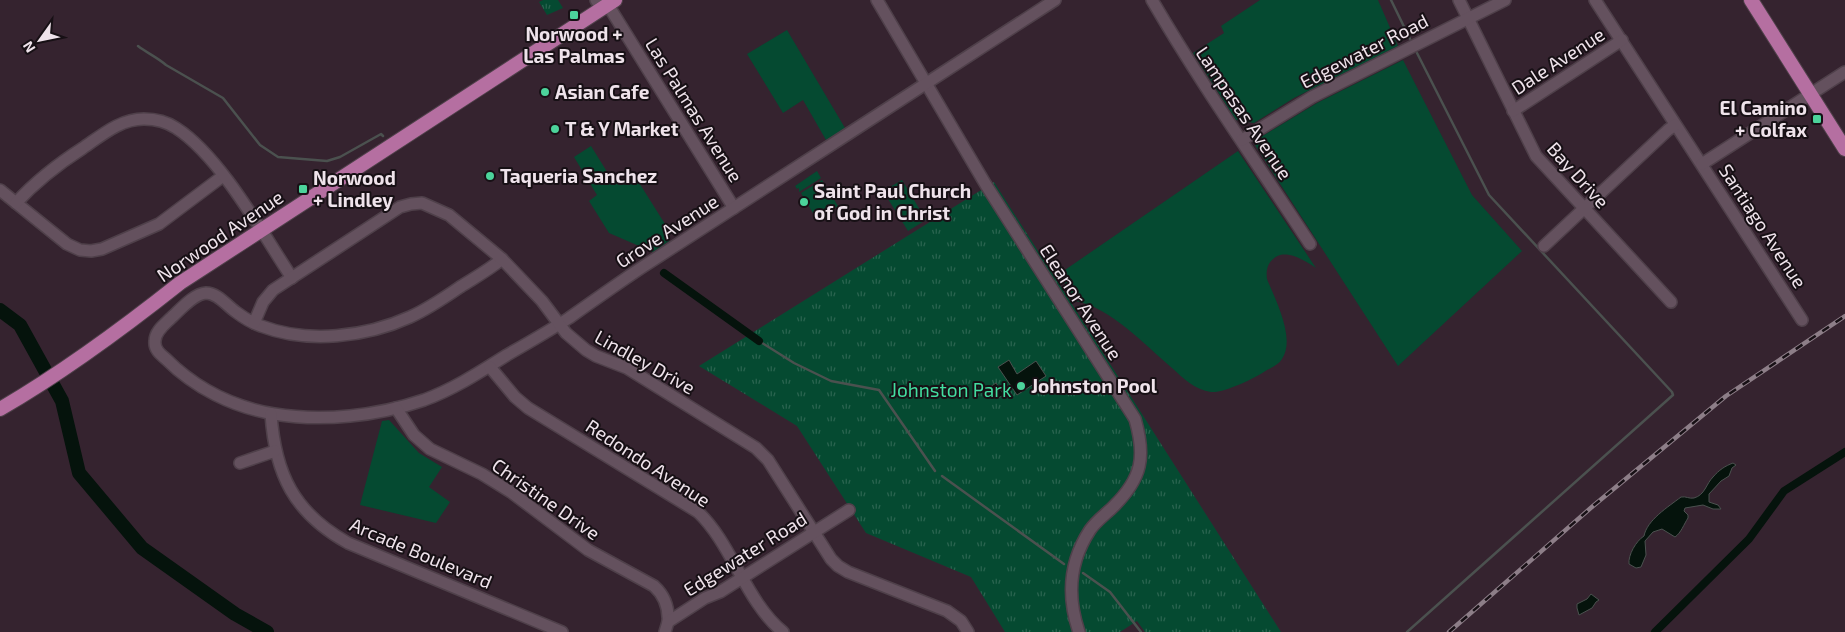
<svg xmlns="http://www.w3.org/2000/svg" width="1845" height="632" viewBox="0 0 1845 632" font-family="'Exo 2',sans-serif">
	<defs>
		<pattern id="park-tufts" width="24" height="20" patternUnits="userSpaceOnUse" patternTransform="scale(1.25)"><rect width="24" height="20" fill="#054a31"/><path d="M3 7l-1-3M5 7V3M7 7l1-3M15 17l-1-3M17 17v-4M19 17l1-3" fill="none" stroke="#2a644f"/></pattern>
	</defs>
	<rect width="100%" height="100%" fill="#35232f"/>
	<g fill="#054a31">
		<polygon points="1260,0 1378,0 1398,46 1294,98 1254,123 1236,120 1193,53 1224,33 1221,26"/>
		<polygon points="787,30 845,128 826,140 803,100 783,113 747,54"/>
		<polygon points="1403,60 1472,195 1522,251 1398,366 1255,145 1256,140 1317,103"/>
		<polygon points="591,146 614,183 620,185 631,177 638,181 670,232 669,241 653,252 609,233 589,201 597,195 574,157"/>
		<path d="M1238,151L1316,268C1304,260 1284,247 1272,260C1267,265 1266,272 1267,279C1275,299 1296,338 1282,359C1279,364 1273,367 1267,370C1255,378 1225,393 1211,392C1195,390 1183,378 1172,368C1145,345 1111,308 1076,301L1059,274Z"/>
		<polygon points="817,171 821,178 799,192 799,188 797,189 795,186"/>
		<polygon points="822,180 838,206 817,220 801,193"/>
		<polygon points="902,180 926,220 908,231 883,191"/>
		<polygon points="389,420 419,453 442,467 429,487 450,502 436,523 360,505 382,421"/>
	</g>
	<g fill="url(#park-tufts)">
		<polygon points="543,0 558,0 563,8 547,15 539,2"/>
		<polygon points="994,182 1281,632 1145,632 1137,621 1120,632 1005,632 971,577 866,533 797,426 699,366"/>
	</g>
	<g fill="#05130c" stroke="#4b514f">
		<polygon points="1009,360 1017,374 1036,361 1046,376 1017,395 998,367"/>
		<polygon points="996,383 1004,395 998,398 990,387"/>
		<path d="M1733,463L1736,465L1732,468L1729,476L1721,481L1709,494V502L1718,505L1721,509H1713L1703,505L1685,508L1684,511L1688,515V518C1684,524 1681,533 1675,537L1662,529L1653,532L1645,541L1646,555L1641,567L1636,568L1629,564C1628,555 1636,541 1644,536C1647,520 1668,507 1681,497C1686,496 1689,499 1694,498C1705,495 1706,484 1713,477C1719,470 1725,466 1733,463Z"/>
		<polygon points="1591,594 1599,600 1596,602 1592,608 1579,615 1577,608 1577,604 1587,599"/>
	</g>
	<g fill="none" stroke-linecap="round" stroke-linejoin="round">
		<g stroke="#4b514f" stroke-width="2.5">
			<polyline points="1391,0 1410,39"/>
			<path d="M138,46C147,53 157,57 166,65L223,98L260,145L278,157L327,161L340,157L381,134L383,136"/>
			<polyline points="759,341 794,363 831,381 879,390 935,471"/>
			<polyline points="942,476 1064,564"/>
			<polyline points="1083,573 1110,592 1141,632"/>
			<polyline points="1407,632 1673,395 1672,392 1489,195 1417,53"/>
		</g>
		<g stroke="#05130c" stroke-width="8">
			<polyline points="664,273 759,341"/>
			<polyline points="1655,632 1749,539 1784,491 1845,452"/>
		</g>
		<polyline stroke="#05130c" stroke-width="14" points="0,310 20,325 62,401 79,473 142,548 235,614 267,632"/>
		<g stroke="#4f404a" stroke-width="14">
			<g id="minor">
				<polyline points="596,0 602,9"/>
				<path d="M877,0L986,185L1135,419C1146,457 1142,478 1114,506C1106,514 1096,521 1090,530C1069,562 1067,597 1079,632"/>
				<path d="M1152,0C1201,84 1257,163 1310,244"/>
				<polyline points="1459,0 1536,156 1671,302"/>
				<polyline points="1595,0 1802,320"/>
				<polyline points="608,5 734,208"/>
				<polyline points="1513,111 1622,40"/>
				<polyline points="1242,140 1312,97 1505,0"/>
				<polyline points="1702,164 1845,72"/>
				<polyline points="0,190 67,244 80,250 91,251 102,249 159,224 223,176"/>
				<path d="M16,203C36,181 58,164 83,148C102,135 120,119 144,119C155,119 167,122 176,128C220,156 263,234 292,278"/>
				<polyline points="1544,246 1668,130 1675,125"/>
				<path d="M502,259C489,270 474,278 460,287C444,298 428,309 410,317C366,337 308,344 261,326C252,323 244,318 236,312C227,306 218,293 206,293C193,294 180,310 171,318C165,324 155,331 155,341C154,349 160,354 166,359C195,388 233,407 274,414C323,422 377,416 424,400C454,389 480,372 507,355C528,343 549,331 569,318C593,301 617,284 641,268C779,179 917,89 1055,0"/>
				<polyline points="254,323 263,302 273,290 400,207 411,204 422,203 449,215 502,259 542,301 566,333 586,350 596,356 627,368 756,448 768,460 831,559 838,566 848,572 947,611 961,621 968,632"/>
				<path d="M490,367L515,397L528,408L698,512C732,544 746,602 783,632"/>
				<path d="M396,408L414,435L430,449L482,474L511,492L588,550L654,586C665,596 669,608 668,622"/>
				<path d="M271,414C275,474 294,513 348,543L562,632"/>
				<polyline points="240,463 275,451"/>
				<polyline points="665,632 668,622 705,598 720,592 849,510"/>
			</g>
		</g>
		<g stroke="#4f404a" stroke-width="16">
			<g id="major">
				<polyline points="1751,0 1845,149"/>
				<path d="M0,409C64,372 122,329 180,283L615,0"/>
			</g>
		</g>
		<use href="#minor" stroke="#64515e" stroke-width="11"/>
		<use href="#major" stroke="#b56fa1" stroke-width="14"/>
		<g stroke="#8d7e88" stroke-width="4.5">
			<polyline id="rail" points="1449,632 1593,506 1726,396 1845,316"/>
		</g>
		<use href="#rail" stroke="#171015" stroke-width="2.5" stroke-dasharray="8" stroke-linecap="butt"/>
	</g>
	<g fill="#4cd39b" stroke="#171015" stroke-width="2">
		<rect x="569" y="10" width="10" height="10" rx="2.5"/>
		<circle cx="545" cy="92" r="5"/>
		<rect x="1812" y="114" width="10" height="10" rx="2.5"/>
		<circle cx="555" cy="129" r="5"/>
		<circle cx="490" cy="176" r="5"/>
		<rect x="298" y="184" width="10" height="10" rx="2.5"/>
		<circle cx="804" cy="202" r="5"/>
		<circle cx="1021" cy="386" r="5"/>
	</g>
	<g text-anchor="middle" stroke-width="4" stroke-linejoin="round" paint-order="stroke">
		<g font-size="19" font-weight="bold" fill="#efe3eb" stroke="#171015" text-anchor="start">
			<text x="574" y="41" text-anchor="middle">Norwood +<tspan x="574" dy="22">Las Palmas</tspan></text>
			<text x="555" y="99">Asian Cafe</text>
			<text x="1807" y="115" text-anchor="end">El Camino<tspan x="1807" dy="22">+ Colfax</tspan></text>
			<text x="565" y="136">T &amp; Y Market</text>
			<text x="500" y="183">Taqueria Sanchez</text>
			<text x="313" y="185">Norwood<tspan x="313" dy="22">+ Lindley</tspan></text>
			<text x="814" y="198">Saint Paul Church<tspan x="814" dy="22">of God in Christ</tspan></text>
			<text x="1031" y="393">Johnston Pool</text>
		</g>
		<g font-size="19" fill="#efe3eb" stroke="#171015">
			<text transform="translate(1364 51) rotate(-27)" y="7">Edgewater Road</text>
			<text transform="translate(1558 61) rotate(-33)" y="7">Dale Avenue</text>
			<text transform="translate(694 110) rotate(58)" y="7">Las Palmas Avenue</text>
			<text transform="translate(1244 113) rotate(56)" y="7">Lampasas Avenue</text>
			<text transform="translate(1578 175) rotate(48)" y="7">Bay Drive</text>
			<text transform="translate(1763 226) rotate(57)" y="7">Santiago Avenue</text>
			<text transform="translate(667 231) rotate(-33)" y="7">Grove Avenue</text>
			<text transform="translate(220 236) rotate(-34)" y="7">Norwood Avenue</text>
			<text transform="translate(1081 302) rotate(57)" y="7">Eleanor Avenue</text>
			<text transform="translate(645 362) rotate(29)" y="7">Lindley Drive</text>
			<text transform="translate(648 463) rotate(33)" y="7">Redondo Avenue</text>
			<text transform="translate(546 499) rotate(35)" y="7">Christine Drive</text>
			<text transform="translate(421 553) rotate(23)" y="7">Arcade Boulevard</text>
			<text transform="translate(745 554) rotate(-32)" y="7">Edgewater Road</text>
		</g>
		<g font-size="19" fill="#43dea0" stroke="#171015">
			<text x="951" y="397">Johnston Park</text>
		</g>
	</g>
	<g transform="translate(40 40) rotate(237)" stroke="#171015" stroke-width="4" paint-order="stroke">
	<path d="M0-4L9 19L0 12L-9 19Z" fill="#efe3eb"/>
	<text y="-8" font-size="14" font-weight="bold" text-anchor="middle" fill="#efe3eb">N</text>
	</g>
</svg>
